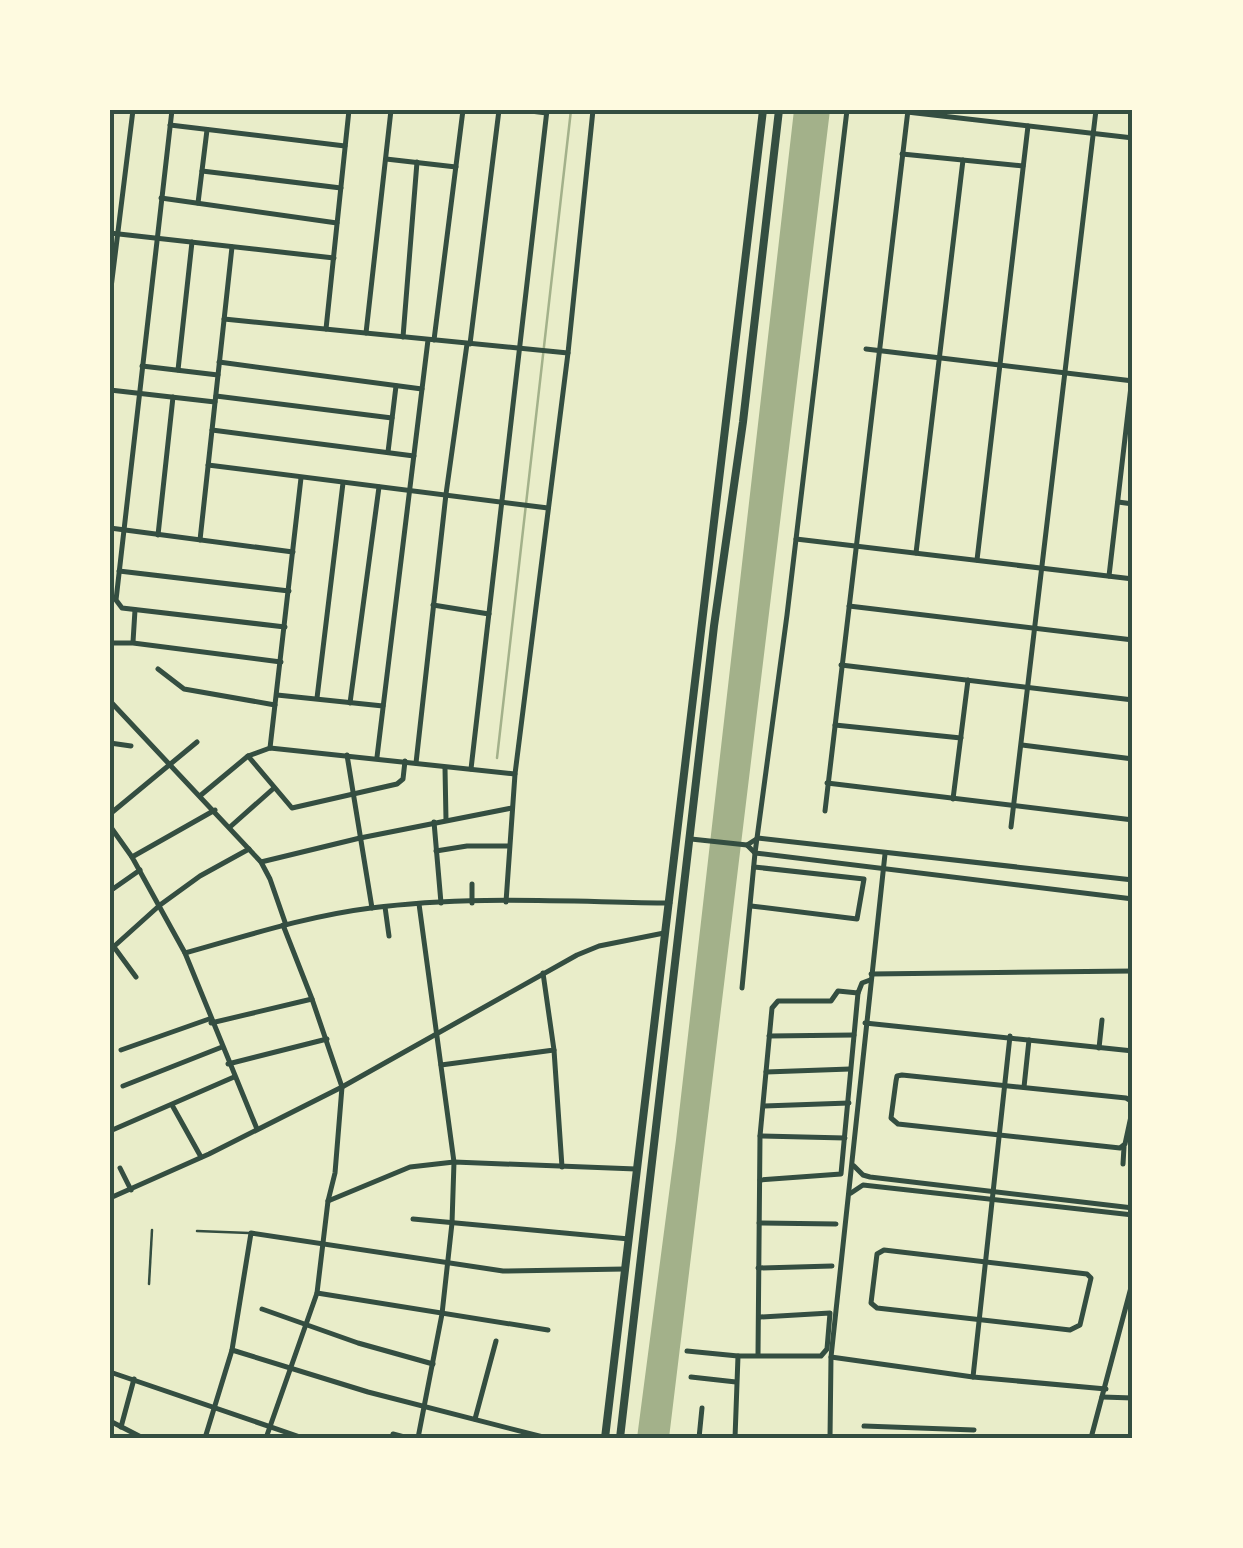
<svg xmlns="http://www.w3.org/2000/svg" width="1243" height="1548" viewBox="0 0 1243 1548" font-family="Cabin,sans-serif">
	<rect width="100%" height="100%" fill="#e9edc9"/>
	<polygon fill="#a3b18a" points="794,110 830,110 669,1438 637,1438 676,1140"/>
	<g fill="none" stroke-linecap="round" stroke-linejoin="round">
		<polyline stroke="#a3b18a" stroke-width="2.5" points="497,758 571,110"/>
		<g stroke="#344e41" stroke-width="2.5">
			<polyline points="197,1231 249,1233"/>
			<polyline points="149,1284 152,1230"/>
		</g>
		<g stroke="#344e41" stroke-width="5">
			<polyline points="172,110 116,600 122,608 285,627"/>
			<polyline points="522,110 547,113"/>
			<polyline points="907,112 1133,138"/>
			<polyline points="170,125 345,146"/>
			<polyline points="902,154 1023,166"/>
			<polyline points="386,159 456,167"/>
			<polyline points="202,171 341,188"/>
			<polyline points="161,198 337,223"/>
			<polyline points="198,203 207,130"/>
			<polyline points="110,233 334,258"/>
			<polyline points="110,296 133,110"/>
			<polyline points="224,319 568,353"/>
			<polyline points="326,329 349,110"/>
			<polyline points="366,333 391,110"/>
			<polyline points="403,337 417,162"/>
			<polyline points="434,340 463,110"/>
			<polyline points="470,344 499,110"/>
			<polyline points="866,349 1133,381"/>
			<polyline points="219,362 422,389"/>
			<polyline points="142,366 218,375"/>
			<polyline points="178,370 192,242"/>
			<polyline points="110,390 215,402"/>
			<polyline points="216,396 392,418"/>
			<polyline points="212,430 414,456"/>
			<polyline points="388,452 396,386"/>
			<polyline points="208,465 548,508"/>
			<polyline points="1118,502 1133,504"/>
			<polyline points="110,528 293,552"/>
			<polyline points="158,535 173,397"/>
			<polyline points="796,539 1133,579"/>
			<polyline points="200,540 232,247"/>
			<polyline points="916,553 963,160"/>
			<polyline points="977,560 1028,126"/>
			<polyline points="119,571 289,591"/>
			<polyline points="1109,576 1133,369"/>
			<polyline points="433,605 489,614"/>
			<polyline points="849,606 1133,640"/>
			<polyline points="133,642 135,610"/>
			<polyline points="110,643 133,643 281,662"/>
			<polyline points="841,665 1133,700"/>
			<polyline points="158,669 184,689 275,705"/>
			<polyline points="277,695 383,706"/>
			<polyline points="317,698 343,483"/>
			<path d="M110,701C160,755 211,808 261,862L270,879L286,925"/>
			<polyline points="350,703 379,487"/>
			<polyline points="835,725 961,738"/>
			<polyline points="110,743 131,746"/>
			<polyline points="1022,745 1133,759"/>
			<polyline points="270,748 301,478"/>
			<polyline points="347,755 372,908"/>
			<polyline points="248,756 292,808 397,784 403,779 405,761"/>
			<polyline points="377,757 428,340"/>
			<polyline points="416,763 446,494 467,344"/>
			<polyline points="445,768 446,820"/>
			<polyline points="471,769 547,110"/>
			<polyline points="827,783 1133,820"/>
			<polyline points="201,795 248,756 270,748 515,774"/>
			<polyline points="953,799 968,680"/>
			<polyline points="215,810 132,857 185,953 257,1129"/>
			<polyline points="825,811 908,110"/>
			<polyline points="110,814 197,742"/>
			<polyline points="434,822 441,903"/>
			<polyline points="110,826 132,857"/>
			<polyline points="230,827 274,788"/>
			<polyline points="1011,827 1096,110"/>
			<polyline points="691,839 747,845 755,853 1133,899"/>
			<polyline points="747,845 758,838 1133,880"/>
			<polyline points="436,851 467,846 508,846"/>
			<polyline points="261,862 360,838 512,808"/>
			<polyline points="110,891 140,870"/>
			<polyline points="506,902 515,774 568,353 593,110"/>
			<polyline points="472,903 472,884"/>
			<polyline points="751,906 857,919 864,879 754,867"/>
			<polyline points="385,907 389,936"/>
			<polyline points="114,947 136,977"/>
			<polyline points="110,950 160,905 200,876 249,849"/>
			<path d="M185,953C246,936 307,916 371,908C469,895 571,902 670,903"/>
			<polyline points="871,974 1133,971"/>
			<polyline points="742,988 755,853 787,615 847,110"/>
			<polyline points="211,1023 312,999"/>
			<polyline points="865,1023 1133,1051"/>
			<polyline points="769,1036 854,1035"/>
			<polyline points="1099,1048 1102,1020"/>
			<polyline points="121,1050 209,1019"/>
			<polyline points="554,1050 562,1167"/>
			<polyline points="228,1064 327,1039"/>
			<polyline points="441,1065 554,1050 543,973"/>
			<polyline points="766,1072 850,1069"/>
			<polyline points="123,1086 222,1047"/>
			<polyline points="1024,1087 1029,1040"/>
			<polyline points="1133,1102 1126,1098 902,1075 897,1076 896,1081 891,1118 898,1124 1120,1148 1125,1144 1133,1107"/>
			<polyline points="172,1105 201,1157"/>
			<polyline points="764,1106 849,1103"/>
			<polyline points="110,1131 234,1077"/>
			<polyline points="760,1136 845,1138"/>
			<polyline points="1123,1164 1124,1147"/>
			<polyline points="854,1166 863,1175 870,1177 1133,1208"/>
			<polyline points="120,1168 131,1190"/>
			<polyline points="760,1180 841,1174 858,993"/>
			<polyline points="851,1193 863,1185 1133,1215"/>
			<polyline points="110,1198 209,1154 342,1087 577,955 599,946 664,933"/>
			<polyline points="328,1201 410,1167 454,1162 636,1169"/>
			<polyline points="413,1219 629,1239"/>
			<polyline points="759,1223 836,1224"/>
			<polygon points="884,1250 1087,1274 1091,1278 1080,1325 1070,1330 877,1308 871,1303 877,1254"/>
			<polyline points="758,1268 832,1266"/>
			<polyline points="317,1293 548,1330"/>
			<polyline points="262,1309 358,1343 433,1364"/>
			<polyline points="687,1351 738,1356"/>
			<polyline points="758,1355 760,1136 772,1008 778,1001 831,1001 838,991 858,993 862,983 870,980"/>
			<polyline points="831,1357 973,1377 1106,1389"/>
			<polyline points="110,1372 303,1438"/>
			<polyline points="691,1377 736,1382"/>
			<polyline points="973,1377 1010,1036"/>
			<polyline points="1102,1397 1133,1398"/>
			<polyline points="475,1419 496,1341"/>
			<polyline points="110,1421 143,1438"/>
			<polyline points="864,1426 974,1430"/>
			<polyline points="121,1427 134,1379"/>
			<polyline points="393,1434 408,1438"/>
			<polyline points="205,1438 232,1350"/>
			<polyline points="266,1438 317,1293 328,1201 335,1173 342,1087 312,999 283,925"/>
			<polyline points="418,1438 442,1314 452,1223 454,1162 419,904"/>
			<polyline points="547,1438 368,1392 232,1350 251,1233 503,1271 625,1269"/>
			<polyline points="699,1438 702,1408"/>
			<polyline points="735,1438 738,1356 821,1356 827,1349 830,1313 760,1317"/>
			<polyline points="830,1438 831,1357 885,854"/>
			<polyline points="1091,1438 1133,1280"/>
		</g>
		<g stroke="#344e41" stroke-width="8">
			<polyline points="605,1438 763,110"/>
			<polyline points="620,1438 714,626 743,422 779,110"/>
		</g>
	</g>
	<rect width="1243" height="1548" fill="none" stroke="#fefae0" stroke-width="225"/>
	<rect x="112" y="112" width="1018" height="1324" fill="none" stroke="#344e41" stroke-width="4"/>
</svg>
